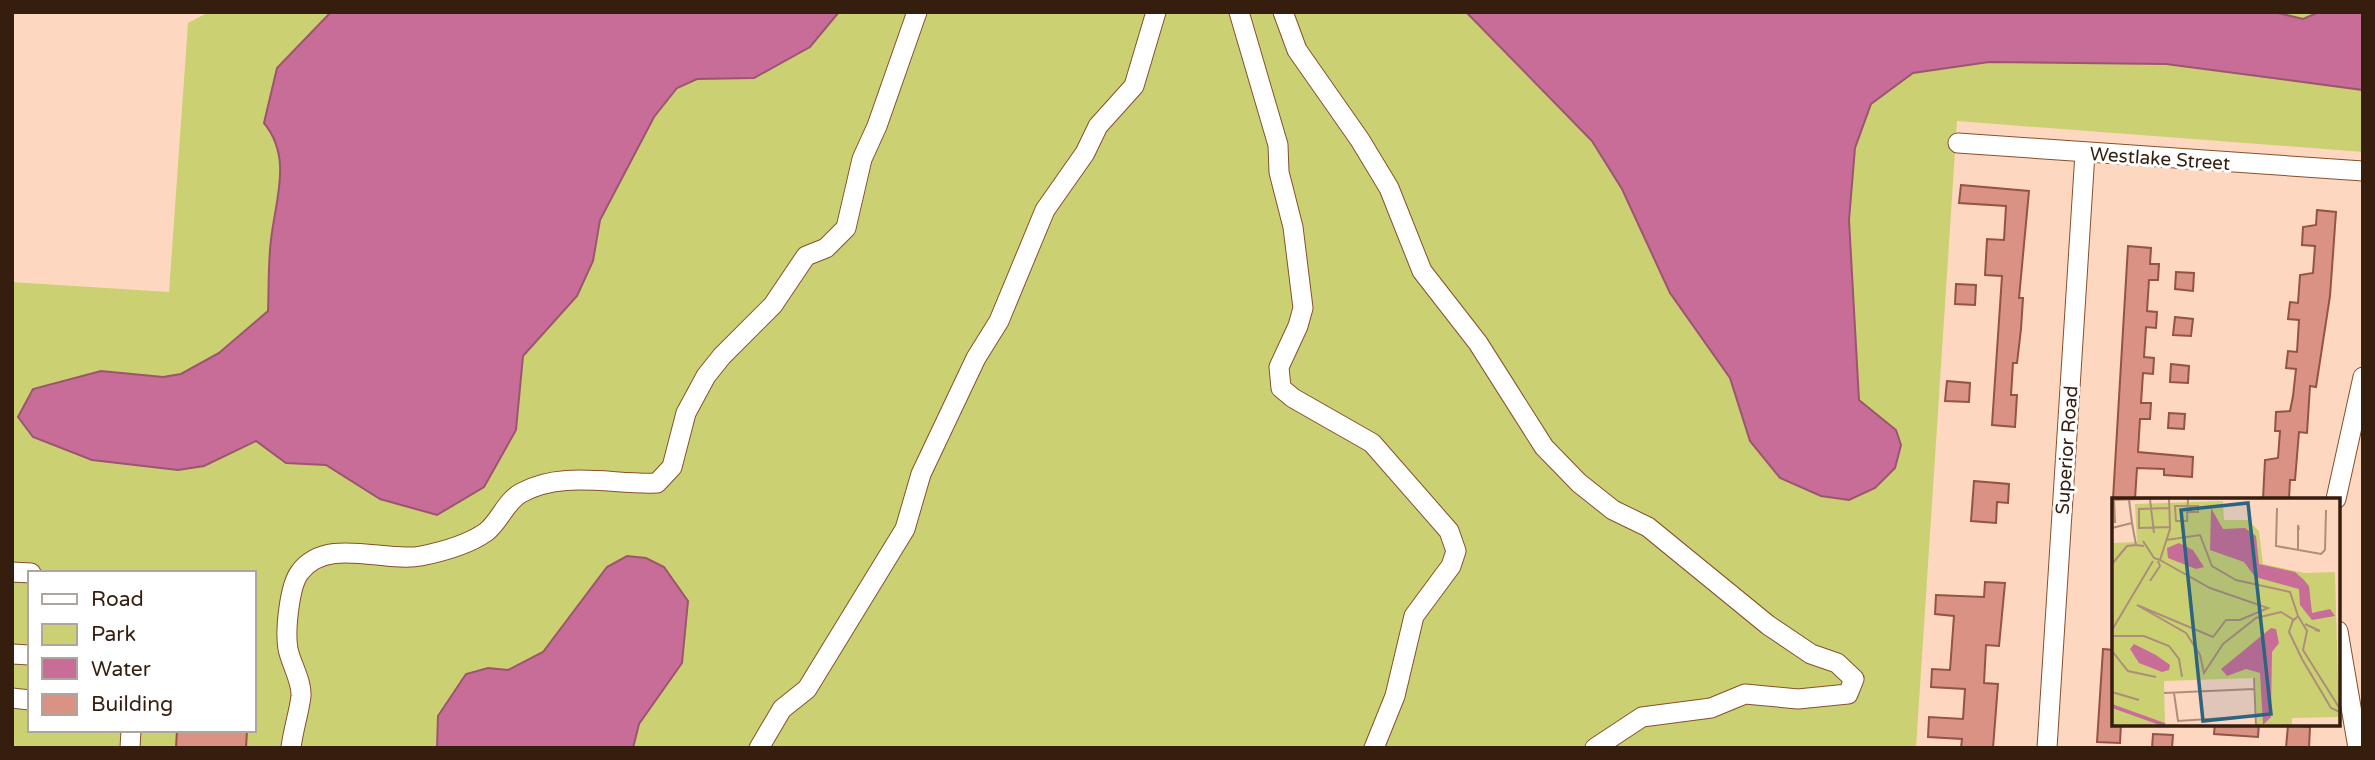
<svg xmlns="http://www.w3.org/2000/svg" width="2375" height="760" viewBox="0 0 2375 760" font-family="'Varela Round',sans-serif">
	<rect width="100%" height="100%" fill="#fed7c0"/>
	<path fill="#cbd173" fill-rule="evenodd" d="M209,12H2363V152L1957,121L1916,748H12V282L169,292L188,23ZM30,573H254V730H30Z"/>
	<g fill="#c86d97" stroke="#9c556e" stroke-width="2">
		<path d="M331,12H839L810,47L754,78L697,79L677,88L654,117L600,220L593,261L577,296L523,356L516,430L484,487L437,515L380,499L326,465L286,463L256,441L204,466L178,470L92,460L33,437L18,417L33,389L101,371L163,377L181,374L219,353L268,311C269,288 268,263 271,240C275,201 293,158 264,123L277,68Z"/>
		<polygon points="1466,12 2274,12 2303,19 2319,12 2363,12 2363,90 2166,64 1989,62 1913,73 1871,104 1855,148 1849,220 1859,400 1896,430 1901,445 1895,468 1875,488 1849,500 1821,496 1780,478 1750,441 1730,378 1670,293 1622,189 1592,141"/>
		<polygon points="627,556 646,558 664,567 688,601 682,663 639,724 633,748 437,748 438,716 466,674 488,668 508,670 543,652 607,567"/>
	</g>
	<g fill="#d99283" stroke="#935346" stroke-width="2">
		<polygon points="1961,185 2029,191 2019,298 2023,298 2021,329 2017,363 2013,363 2011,395 2017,395 2015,427 1992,425 2002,276 1985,275 1987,239 2004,240 2006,206 1959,203"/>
		<polygon points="2317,210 2336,212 2330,296 2316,387 2310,386 2307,433 2299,432 2295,480 2290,480 2289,499 2263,499 2265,460 2278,458 2280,431 2275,431 2276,412 2290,411 2293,396 2296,369 2286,368 2288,351 2297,352 2299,320 2288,319 2290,302 2298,303 2300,275 2313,273 2315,246 2302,245 2303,227 2316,225"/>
		<polygon points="2128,246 2151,248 2150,264 2159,264 2158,280 2149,280 2147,311 2157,312 2156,328 2146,327 2144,357 2154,358 2153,374 2143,373 2141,403 2151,403 2150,419 2140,419 2138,452 2193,457 2192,477 2164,475 2164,469 2137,468 2135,499 2113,499"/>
		<polygon points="2176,272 2194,273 2193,291 2175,289"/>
		<polygon points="1956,284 1976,285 1975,305 1955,304"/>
		<polygon points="2175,317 2193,319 2191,336 2173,335"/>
		<polygon points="2171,364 2189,366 2188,383 2170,382"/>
		<polygon points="1947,381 1970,383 1969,402 1945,401"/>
		<polygon points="2169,413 2185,414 2184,429 2168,428"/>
		<polygon points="1974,481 2009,484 2008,503 1997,502 1996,523 1971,521"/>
		<polygon points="1985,582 2005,583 1999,646 1986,645 1984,683 1998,684 1993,748 1961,748 1962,739 1928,737 1929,717 1963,719 1965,689 1931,687 1932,669 1950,670 1954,616 1935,614 1936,595 1984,597"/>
		<polygon points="2103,649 2114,650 2114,723 2121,723 2120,743 2097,742"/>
		<polygon points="2215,723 2259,723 2258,737 2214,734"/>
		<polygon points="2288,725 2310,727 2309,748 2286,748"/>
		<polygon points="177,730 247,730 246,748 176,748"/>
		<polygon points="2153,734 2173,735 2172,748 2152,748"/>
	</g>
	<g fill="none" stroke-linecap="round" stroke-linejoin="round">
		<g stroke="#87502c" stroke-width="21">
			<g id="minor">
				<polyline points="1239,12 1278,145 1279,172 1293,227 1303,308 1298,326 1279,367 1281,388 1293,398 1372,443 1449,531 1456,551 1451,566 1414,616 1395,696 1374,748"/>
				<polyline points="1283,12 1297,50 1360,140 1389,188 1422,271 1478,343 1544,447 1579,483 1613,510 1648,527 1768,625 1811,654 1837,663 1854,679 1848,694 1798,699 1745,694 1711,708 1642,717 1595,748"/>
				<polyline points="1958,143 2363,171"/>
				<polyline points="2336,499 2363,377"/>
				<polyline points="12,572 31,573"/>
				<polyline points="2338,631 2358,748"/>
				<polyline points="12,654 30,655"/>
				<polyline points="12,698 30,700"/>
				<polyline points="130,748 131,730"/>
				<path d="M291,748C293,730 299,713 301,696C302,681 291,664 288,649C285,632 289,586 300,572C327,536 384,563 421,556C441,552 469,544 486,532C500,521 506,501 521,493C562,470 613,485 657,483L672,467L686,413L706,376L722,356L773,305L806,256L826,248L846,228L862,159L877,126L917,12"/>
				<polyline points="759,748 782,709 807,689 905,529 921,474 976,358 999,321 1045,210 1085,153 1098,126 1134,86 1156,12"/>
				<polyline points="2047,748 2085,153"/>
			</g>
		</g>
		<use href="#minor" stroke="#fff" stroke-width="19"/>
	</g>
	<g text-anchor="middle" stroke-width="6" stroke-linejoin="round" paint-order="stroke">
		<g font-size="19" fill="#361e0f" stroke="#fff">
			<text transform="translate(2160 158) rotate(4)" y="7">Westlake Street</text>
			<text transform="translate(2066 450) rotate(-86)" y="7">Superior Road</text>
		</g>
	</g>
	<g transform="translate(2112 498)">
		<rect width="228" height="228" fill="#fed7c0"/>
		<path d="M111,3L112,22H136L147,33L151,66L193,75L223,74L227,219L180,220V227H145L143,180L52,183L53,227H0V45L25,44L23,6Z" fill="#cbd173"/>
		<path d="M99,10L111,31L133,30L144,38L147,66L183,74L191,81L197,88L200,115L218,111L223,118L200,122L188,107L187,91L143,79L132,64L98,52ZM67,45L81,52L92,69L84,71L56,60L55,50ZM159,130L164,131L167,145L160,154L159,219L151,227L148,175L134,171L115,178L109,171ZM22,146L44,157L58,167L57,172L50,174L27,165L18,151Z" fill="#c86d97"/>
		<path fill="none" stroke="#c86d97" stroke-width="3.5" d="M0,208L53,227"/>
		<path fill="none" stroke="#ae8d79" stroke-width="2" d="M38,1L42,35M0,2L59,0M2,2L3,25M75,8H63L64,23H75L76,0M58,10L27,11V30L58,29M165,10L164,48L209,56L213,52M74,15L76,14H86V8H78L79,14M20,25L24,47L32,48M0,30L20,25L17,2M54,42L88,37L100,68L124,82L178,94L186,118M31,43L42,60L48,62L58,31L57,0M186,52V27L187,32M213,52L214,12V16M48,62L98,90L156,110L128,122H114L101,139L25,107L74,135L88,157L92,175L111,146L144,120L169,114L182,122L186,118L195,133L191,152L228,211M0,66L15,48L24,47M38,83L48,68L46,63M181,122L177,134L190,161L219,210L228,214M193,126L208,133L203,132M0,132L41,63M0,138H32L57,148L67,161L70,179M0,153L16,173L44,179M142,180L144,227M0,194L27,202M52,195L142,191M62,195L66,223L143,218"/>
		<path fill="#2d647f" fill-opacity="0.15" stroke="#2d647f" stroke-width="3.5" d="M136,5L159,216L91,223L69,12Z"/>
		<rect width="228" height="228" fill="none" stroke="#361e0f" stroke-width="3.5"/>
	</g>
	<rect width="2375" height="760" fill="none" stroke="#361e0f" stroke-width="28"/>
	<rect x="28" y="571" width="228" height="161" fill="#ffffff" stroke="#afa59f" stroke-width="2"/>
	<rect x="42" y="594" width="35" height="10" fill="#ffffff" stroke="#afa59f" stroke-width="2"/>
	<text x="91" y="606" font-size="21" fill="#361e0f">Road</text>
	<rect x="42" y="624" width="35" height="21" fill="#cbd173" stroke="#afa59f" stroke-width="2"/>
	<text x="91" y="641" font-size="21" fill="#361e0f">Park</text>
	<rect x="42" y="658" width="35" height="21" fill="#c86d97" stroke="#afa59f" stroke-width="2"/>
	<text x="91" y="676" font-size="21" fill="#361e0f">Water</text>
	<rect x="42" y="694" width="35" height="21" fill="#d99283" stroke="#afa59f" stroke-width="2"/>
	<text x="91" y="711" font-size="21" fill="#361e0f">Building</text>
</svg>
